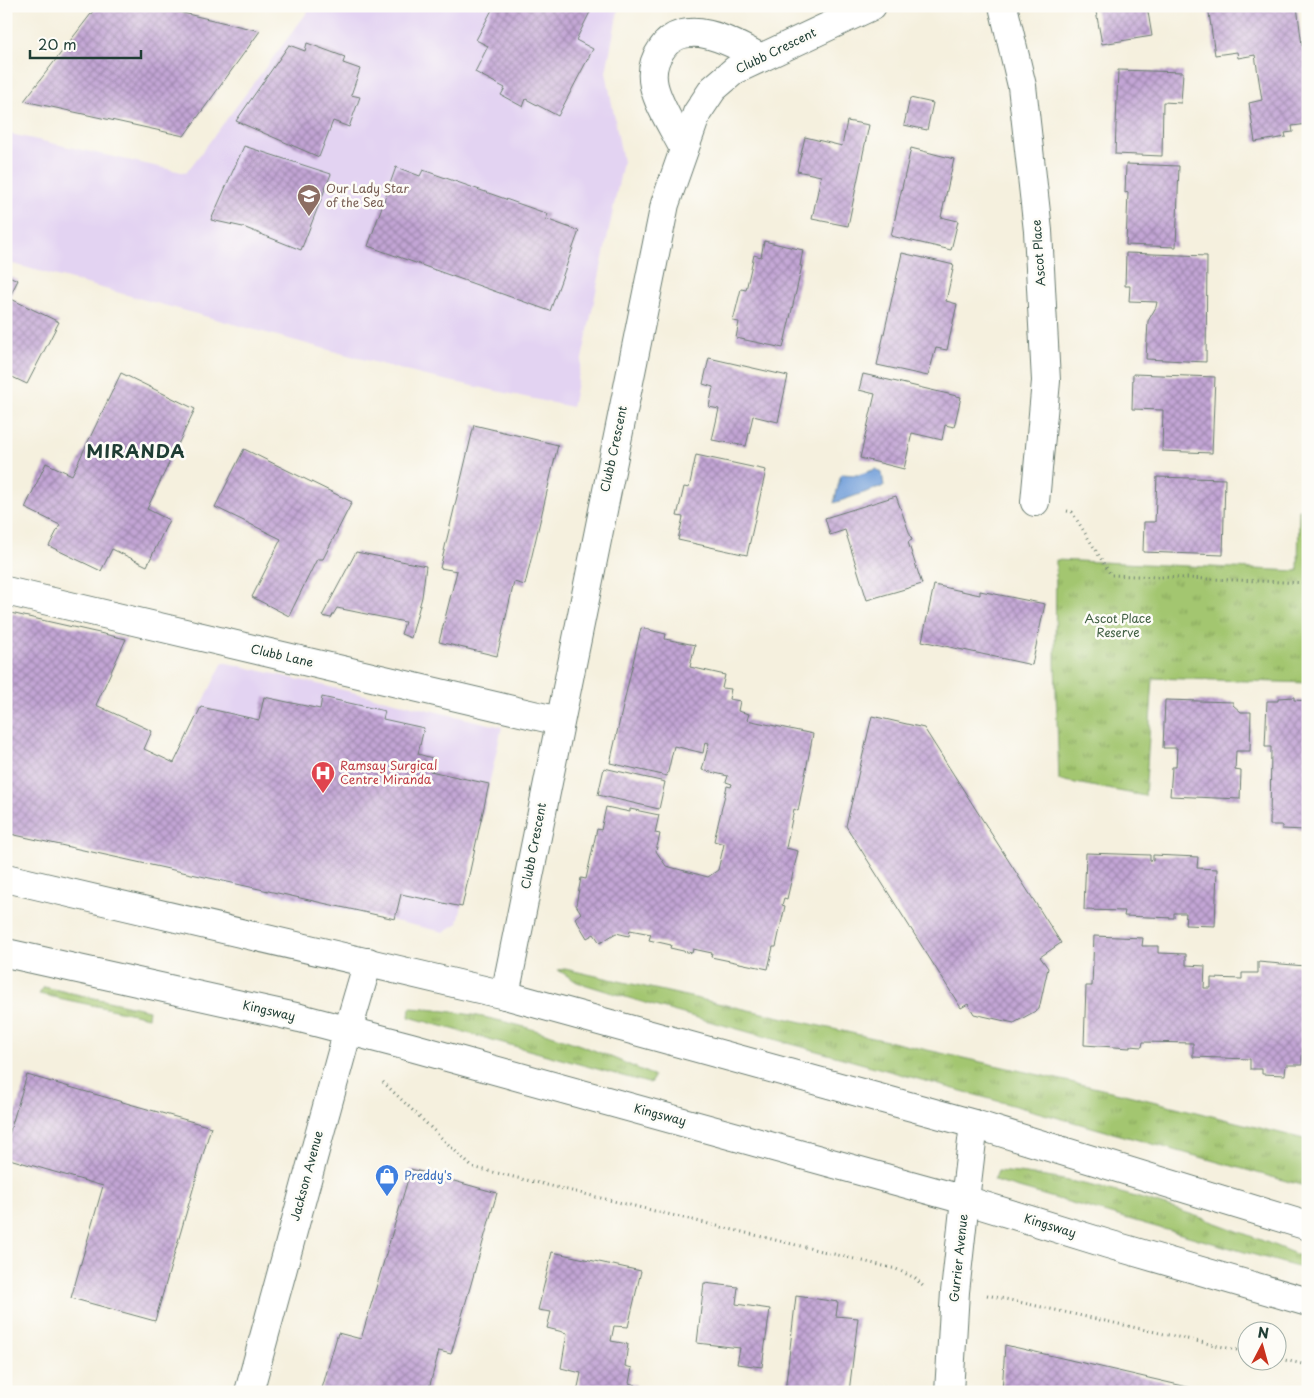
<svg xmlns="http://www.w3.org/2000/svg" width="1314" height="1398" viewBox="0 0 1314 1398" font-family="'Playpen Sans',sans-serif">
	<defs>
		<pattern id="grass-tufts" width="24" height="20" patternUnits="userSpaceOnUse" patternTransform="scale(1.25)"><rect width="24" height="20" fill="#a3c66f"/><path d="M3 7l-1-3M5 7V3M7 7l1-3M15 17l-1-3M17 17v-4M19 17l1-3" fill="none" stroke="#84a25c"/></pattern>
		<pattern id="building-cross-hatch" width="8" height="8" patternUnits="userSpaceOnUse" patternTransform="scale(1.25)"><rect width="8" height="8" fill="#c3a5d5"/><path d="M0 0l8 8M0 8l8-8" fill="none" stroke="#9e88ae"/></pattern>
	</defs>
	<rect width="100%" height="100%" fill="#fdfcf7"/>
	<filter id="ink" filterUnits="userSpaceOnUse"><feTurbulence type="fractalNoise" baseFrequency=".02" numOctaves="2"/><feDisplacementMap in="SourceGraphic" scale="10" xChannelSelector="R" yChannelSelector="G"/><feConvolveMatrix kernelMatrix="1 2 1 2 8 2 1 2 1" color-interpolation-filters="sRGB"/></filter>
	<filter id="wash" filterUnits="userSpaceOnUse"><feTurbulence type="fractalNoise" baseFrequency=".0096" numOctaves="4" result="noise"/><feDisplacementMap in="SourceGraphic" scale="20" xChannelSelector="R" yChannelSelector="G"/><feGaussianBlur stdDeviation="1.12" result="paint"/><feColorMatrix in="noise" values="0 0 0 0 0 0 0 0 0 0 0 0 0 0 0 0 0 1.4 0 .05"/><feComposite in="paint" operator="in"/></filter>
	<g filter="url(#wash)">
		<rect width="100%" height="100%" fill="#f5f0de"/>
		<g fill="#e3d3f2">
			<polygon points="312,6 619,6 606,72 623,162 572,407 421,375 6,262 6,133 186,173"/>
			<polygon points="223,662 502,727 458,923 444,932 125,861"/>
		</g>
		<g fill="url(#grass-tufts)" stroke="#618252">
			<polygon points="1299,510 1308,510 1308,683 1153,678 1145,796 1059,780 1055,662 1056,560 1298,571"/>
			<polygon points="565,969 1124,1094 1308,1140 1308,1187 658,1007 577,982 558,970"/>
			<polygon points="44,987 149,1010 148,1017 39,994"/>
			<path d="M410,1008C496,1012 576,1040 654,1076L652,1082L648,1083L409,1017Z"/>
			<path d="M998,1171C1106,1180 1208,1218 1308,1259V1270L994,1181Z"/>
		</g>
		<polygon fill="#719ed9" stroke="#486e86" points="876,469 882,473 884,486 834,503 841,474 858,475"/>
		<g id="blocks">
			<g fill="url(#building-cross-hatch)">
				<polygon points="97,6 153,6 260,31 184,136 24,101"/>
				<polygon points="494,6 593,6 576,40 593,49 558,116 526,99 523,107 501,95 505,88 475,72 488,46 476,40"/>
				<polygon points="1095,6 1147,6 1152,36 1102,44"/>
				<polygon points="1208,6 1297,6 1302,46 1308,45 1308,124 1292,126 1293,132 1285,133 1286,137 1255,142 1249,103 1262,100 1255,55 1238,58 1237,52 1215,55"/>
				<polygon points="307,43 345,57 343,63 360,69 351,95 360,97 349,127 333,121 319,157 236,121 289,45 305,51"/>
				<polygon points="1118,70 1183,72 1181,103 1163,102 1162,156 1115,154"/>
				<polygon points="910,98 933,103 927,130 904,125"/>
				<polygon points="847,121 869,125 848,226 812,219 821,176 797,171 805,137 842,146"/>
				<polygon points="244,146 331,174 301,250 243,227 211,220"/>
				<polygon points="911,148 954,159 941,217 958,221 951,250 891,236"/>
				<polygon points="1126,164 1179,166 1176,247 1126,245 1128,192 1125,193"/>
				<polygon points="396,167 420,176 423,170 548,214 546,219 579,231 550,311 368,246"/>
				<polygon points="764,241 803,250 800,266 802,266 783,348 736,338 739,322 733,321 741,289 746,290 754,255 761,257"/>
				<polygon points="902,253 954,265 946,301 957,304 947,350 936,348 928,376 877,365"/>
				<polygon points="1126,253 1207,256 1206,362 1146,359 1148,321 1156,307 1157,302 1129,301 1130,286 1125,286"/>
				<polygon points="6,275 18,280 9,298 59,322 27,384 6,374"/>
				<polygon points="709,358 788,376 778,422 753,416 746,446 712,440 719,409 709,407 713,387 703,384"/>
				<polygon points="121,373 195,409 147,509 169,520 147,566 112,549 101,571 49,546 60,525 25,508 46,463 72,475"/>
				<polygon points="863,374 961,397 954,427 945,425 942,440 912,433 904,469 860,458 875,394 859,390"/>
				<polygon points="1133,374 1215,377 1212,453 1162,451 1163,410 1132,409"/>
				<polygon points="474,425 558,445 525,585 514,582 497,656 439,642 457,571 440,568"/>
				<polygon points="244,449 352,502 323,559 317,559 289,616 252,597 281,539 215,507"/>
				<polygon points="696,455 766,470 747,555 678,540 683,517 677,516 684,487 689,488"/>
				<polygon points="1157,477 1225,479 1223,555 1143,552 1144,522 1155,522"/>
				<polygon points="896,496 912,540 908,542 922,584 867,600 845,530 830,535 825,518"/>
				<polygon points="356,552 426,566 422,597 411,638 401,634 405,622 337,608 331,618 322,616"/>
				<polygon points="934,585 980,595 980,591 1045,604 1032,665 922,641"/>
				<polygon points="6,612 126,639 96,705 152,731 144,749 174,763 201,707 259,720 264,697 320,709 322,697 385,711 383,719 424,728 418,754 432,758 430,771 489,784 462,907 401,894 395,919 6,833"/>
				<polygon points="641,628 666,634 665,639 695,645 690,667 725,675 722,688 731,689 729,699 740,701 738,711 749,714 747,720 813,734 798,811 794,809 786,848 798,851 787,899 784,898 782,905 785,906 776,947 773,947 768,969 711,957 712,953 693,949 692,953 670,948 671,945 649,940 651,934 630,930 629,936 616,933 600,943 594,934 587,938 575,918 581,913 576,905 581,878 586,879 597,829 601,830 606,807 630,812 630,809 659,815 655,833 660,834 656,851 666,866 708,877 718,870 724,844 714,841 727,786 731,787 732,784 726,782 728,776 702,770 709,743 705,742 703,753 674,746 667,776 610,763"/>
				<polygon points="1294,697 1294,700 1308,701 1308,842 1304,842 1305,830 1282,829 1282,825 1270,825 1271,747 1265,747 1267,701 1278,701 1278,698"/>
				<polygon points="1165,700 1233,702 1233,705 1241,712 1251,712 1250,751 1236,751 1235,770 1241,771 1240,799 1170,796 1172,767 1176,767 1177,748 1163,748"/>
				<polygon points="872,716 924,728 1061,943 1040,957 1048,968 1039,1009 1014,1023 974,1014 968,1004 961,1008 846,826"/>
				<polygon points="604,768 665,782 659,809 598,795"/>
				<polygon points="1086,853 1150,855 1150,860 1153,861 1153,855 1198,857 1197,868 1217,869 1215,926 1185,925 1186,913 1174,913 1174,918 1124,916 1125,911 1084,910"/>
				<polygon points="1094,936 1143,938 1142,946 1158,946 1158,953 1186,954 1186,965 1205,966 1204,988 1211,988 1211,978 1242,979 1242,973 1258,973 1258,962 1305,966 1302,1065 1286,1065 1285,1075 1262,1074 1262,1069 1250,1069 1250,1059 1193,1057 1193,1043 1143,1042 1142,1047 1130,1046 1130,1048 1084,1045 1086,986 1092,986"/>
				<polygon points="27,1075 211,1127 155,1321 71,1298 103,1186 6,1158 6,1144"/>
				<polygon points="411,1169 497,1193 451,1354 439,1351 428,1392 321,1392 338,1333 361,1339"/>
				<polygon points="552,1252 641,1271 628,1327 614,1326 611,1341 628,1344 625,1366 632,1368 629,1383 636,1385 635,1392 577,1392 581,1373 561,1368 567,1333 547,1328 551,1312 538,1310"/>
				<polygon points="704,1283 738,1287 736,1304 770,1309 762,1367 737,1364 740,1348 697,1343"/>
				<polygon points="796,1296 838,1302 836,1316 858,1318 849,1392 785,1392"/>
				<polygon points="1005,1345 1205,1391 1205,1392 1002,1392"/>
			</g>
		</g>
	</g>
	<g filter="url(#ink)">
		<use href="#blocks" fill-opacity="0" stroke="#6a7c70" stroke-width="1"/>
		<g fill="none" stroke-linecap="round" stroke-linejoin="round">
			<g stroke="#6a7c70" stroke-width="30">
				<g id="minor">
					<polyline points="1003,6 1022,86 1038,231 1046,381 1035,502"/>
					<path d="M684,149C674,129 659,107 654,86C651,73 654,60 661,50C684,14 734,43 761,58"/>
					<polyline points="6,591 559,721"/>
					<polyline points="505,995 665,204 697,113 713,89 735,70 872,6"/>
					<polyline points="249,1392 348,1030"/>
					<polyline points="949,1392 955,1292 965,1200"/>
				</g>
			</g>
			<g stroke="#6a7c70" stroke-width="30">
				<g id="major">
					<polyline points="6,878 505,995 974,1124 1308,1226"/>
					<polyline points="6,953 300,1018 411,1047 965,1200 1108,1244 1308,1302"/>
					<polyline points="348,1030 368,962"/>
					<polyline points="965,1200 974,1124"/>
				</g>
			</g>
			<g stroke="#6a7c70" stroke-width="3" stroke-dasharray="1 4" stroke-linecap="butt">
				<polyline points="1067,511 1072,512 1111,575 1308,583"/>
				<polyline points="383,1082 472,1167 896,1269 915,1278 923,1286"/>
				<polyline points="987,1295 1246,1352"/>
				<polyline points="1276,1358 1307,1365"/>
			</g>
			<use href="#minor" stroke="#fff" stroke-width="28"/>
			<use href="#major" stroke="#fff" stroke-width="28"/>
		</g>
	</g>
	<defs>
		<g id="school-pin" transform="scale(1.25)"><path d="M0 17L-7.5 6A9.5 9.5 0 1 1 7.5 6Z" fill="#8d6e63" stroke="#fdfcf7"/><path d="M0-5L7-2L0 1L-7-2ZM-4 1L0 2.5L4 1V4Q0 6-4 4Z" fill="#fff"/></g>
		<g id="hospital-pin" transform="scale(1.25)"><path d="M0 17L-7.5 6A9.5 9.5 0 1 1 7.5 6Z" fill="#e0444e" stroke="#fdfcf7"/><path d="M-5-5h3v3.5h4V-5h3V5h-3V1.5h-4V5h-3Z" fill="#fff"/></g>
		<g id="shop-pin" transform="scale(1.25)"><path d="M0 17L-7.5 6A9.5 9.5 0 1 1 7.5 6Z" fill="#3f7fe0" stroke="#fdfcf7"/><path d="M-5-2.5h2.3a2.7 3.5 0 0 1 5.4 0H5L5.5 6h-11ZM-1.5-2.5h3a1.5 2.3 0 0 0-3 0Z" fill="#fff"/></g>
	</defs>
	<g fill-rule="evenodd">
		<use href="#school-pin" x="309" y="196"/>
		<use href="#hospital-pin" x="323" y="773"/>
		<use href="#shop-pin" x="387" y="1176"/>
	</g>
	<g text-anchor="middle" stroke-width="5" stroke-linejoin="round" paint-order="stroke">
		<g font-size="12" fill="#1f3d34" stroke="#fdfcf7">
			<text transform="translate(776 51) rotate(-26)" y="4">Clubb Crescent</text>
			<text transform="translate(1039 253) rotate(-94)" y="4">Ascot Place</text>
			<text transform="translate(614 449) rotate(-78)" y="4">Clubb Crescent</text>
			<text transform="translate(282 656) rotate(13)" y="4">Clubb Lane</text>
			<text transform="translate(534 846) rotate(-79)" y="4">Clubb Crescent</text>
			<text transform="translate(269 1011) rotate(13)" y="4">Kingsway</text>
			<text transform="translate(660 1115) rotate(15)" y="4">Kingsway</text>
			<text transform="translate(307 1176) rotate(-75)" y="4">Jackson Avenue</text>
			<text transform="translate(1050 1226) rotate(17)" y="4">Kingsway</text>
			<text transform="translate(959 1258) rotate(-84)" y="4">Gurrier Avenue</text>
		</g>
		<g font-size="12" fill="#785e54" stroke="#fdfcf7" text-anchor="start">
			<text x="326" y="193">Our Lady Star<tspan x="326" dy="14">of the Sea</tspan></text>
		</g>
		<g font-size="12" fill="#405f43" stroke="#fdfcf7">
			<text x="1118" y="623">Ascot Place<tspan x="1118" dy="14">Reserve</tspan></text>
		</g>
		<g font-size="12" fill="#be3a42" stroke="#fdfcf7" text-anchor="start">
			<text x="340" y="770">Ramsay Surgical<tspan x="340" dy="14">Centre Miranda</tspan></text>
		</g>
		<g font-size="12" fill="#366cbe" stroke="#fdfcf7" text-anchor="start">
			<text x="404" y="1180">Preddy's</text>
		</g>
		<g font-size="18" font-weight="bold" letter-spacing="1" fill="#1f3d34" stroke="#fdfcf7">
			<text x="136" y="458">MIRANDA</text>
		</g>
	</g>
	<rect width="1314" height="1398" fill="none" stroke="#fdfcf7" stroke-width="25"/>
	<g transform="translate(1262 1346) rotate(6)"><circle r="24" fill="#fdfcf7" stroke="#a4b0a9"/>
	<path d="M0-4L9 19L0 12L-9 19Z" fill="#c8321e"/>
	<text y="-8" font-size="14" font-weight="bold" text-anchor="middle" fill="#1f3d34">N</text>
	</g>
	<path d="M30 50v8h111v-8" fill="none" stroke="#1f3d34" stroke-width="2.5"/>
	<text x="38" y="50" font-size="15" fill="#1f3d34" stroke="#fdfcf7" stroke-width="4" paint-order="stroke">20 m</text>
</svg>
